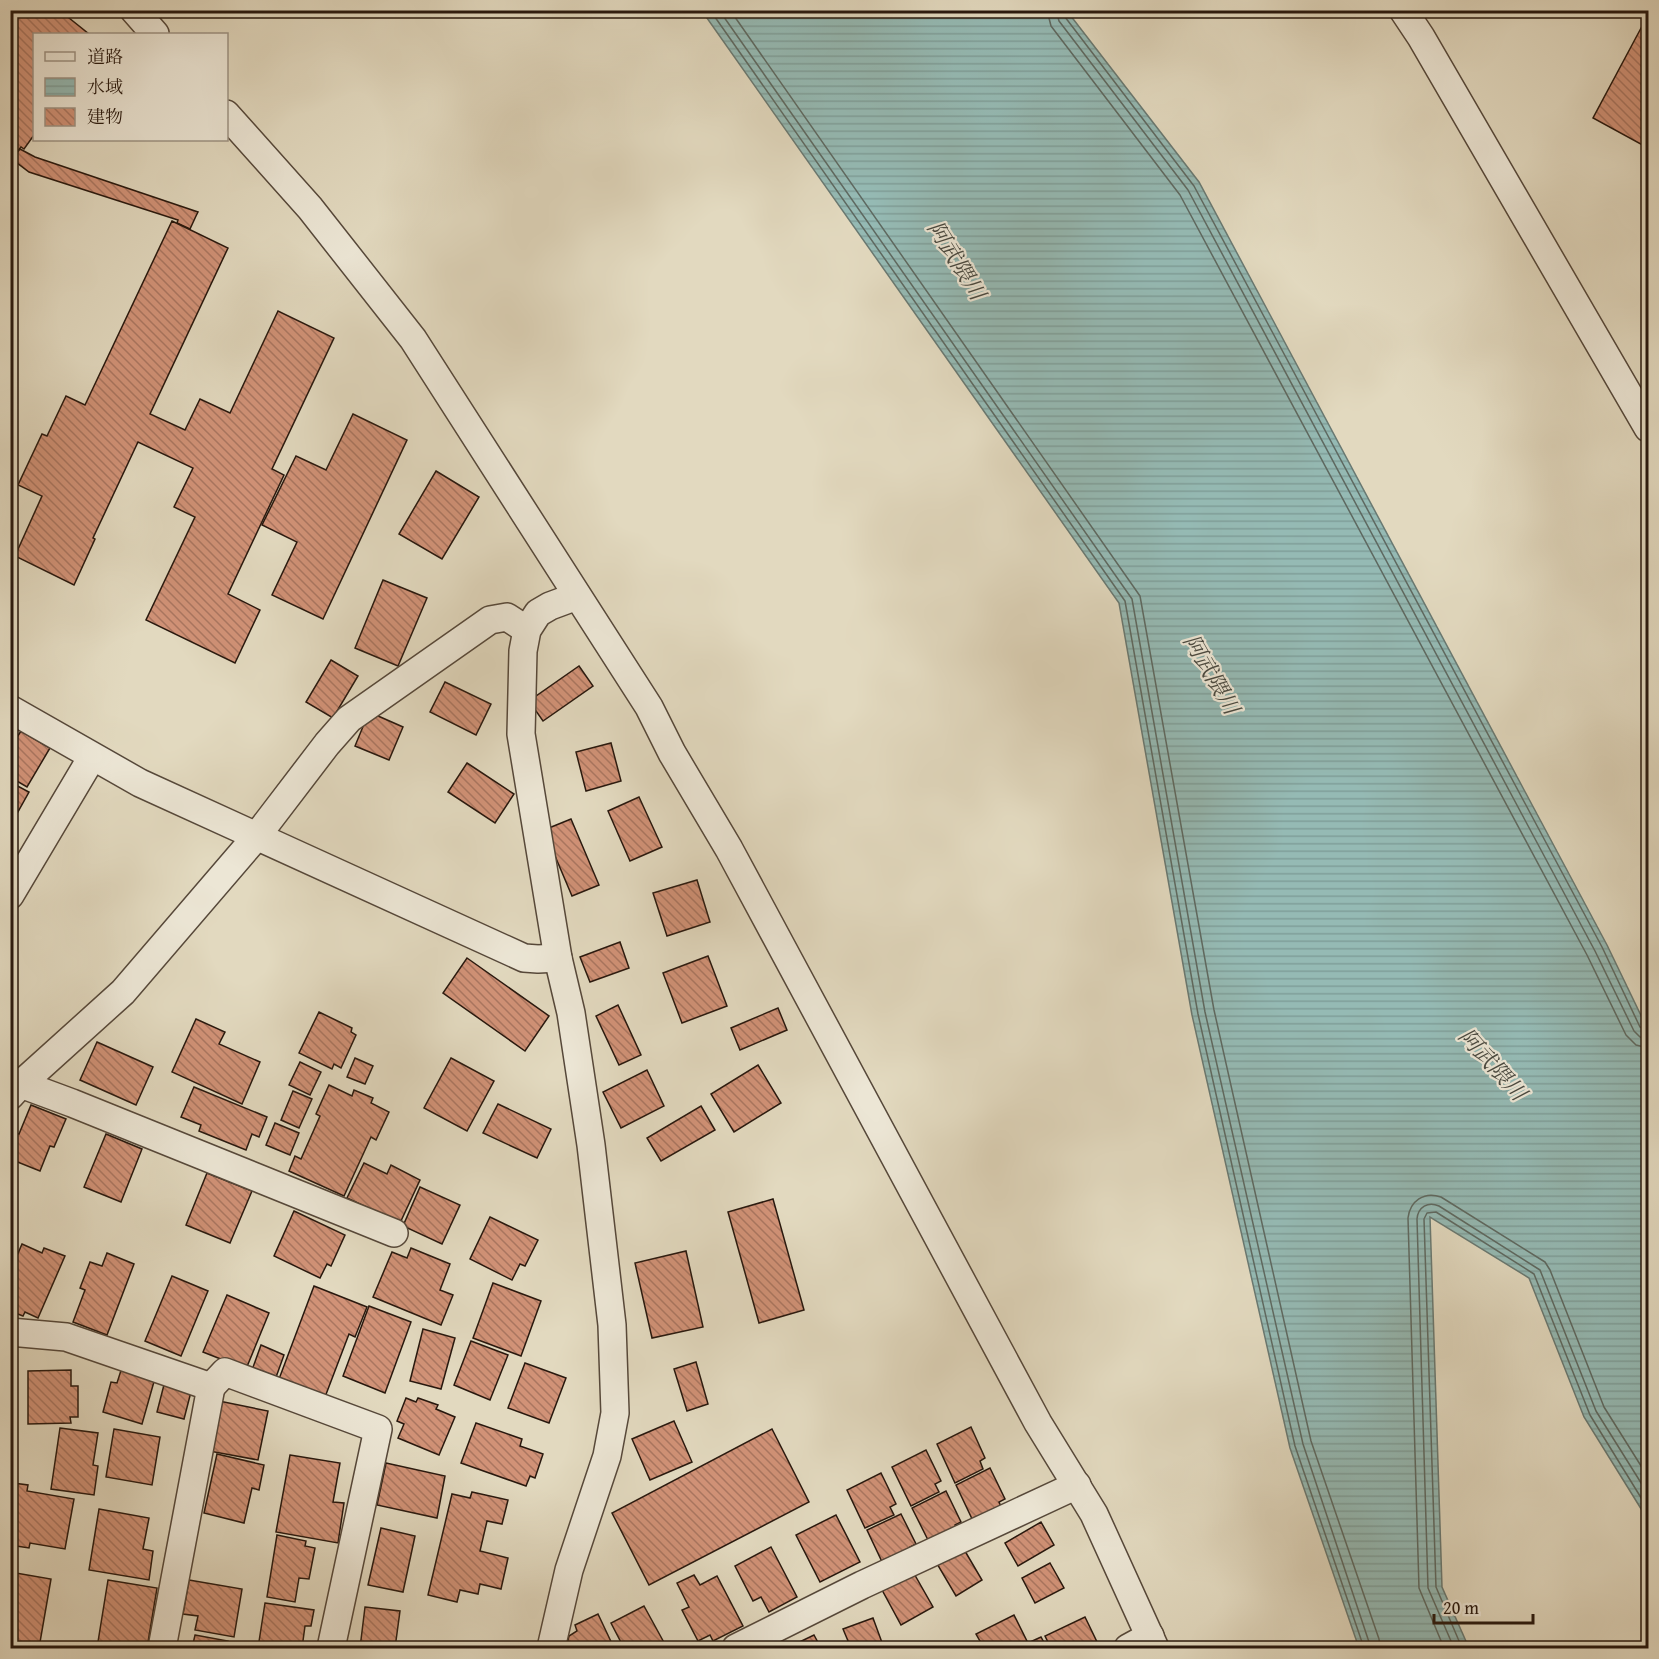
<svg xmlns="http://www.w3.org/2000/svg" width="1659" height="1659" viewBox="0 0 1659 1659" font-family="'Gentium Book Plus','Noto Serif JP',serif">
	<defs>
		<pattern id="water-rules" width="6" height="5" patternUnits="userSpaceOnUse" patternTransform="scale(1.5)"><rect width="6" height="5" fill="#95bab4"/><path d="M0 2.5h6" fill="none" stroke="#809f9a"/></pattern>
		<pattern id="building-back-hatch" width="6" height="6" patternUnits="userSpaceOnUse" patternTransform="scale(1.5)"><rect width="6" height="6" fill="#d19277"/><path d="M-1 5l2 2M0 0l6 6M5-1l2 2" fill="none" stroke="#aa7660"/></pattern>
	</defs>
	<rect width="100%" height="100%" fill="#e2d9bf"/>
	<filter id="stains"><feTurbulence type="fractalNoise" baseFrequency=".00333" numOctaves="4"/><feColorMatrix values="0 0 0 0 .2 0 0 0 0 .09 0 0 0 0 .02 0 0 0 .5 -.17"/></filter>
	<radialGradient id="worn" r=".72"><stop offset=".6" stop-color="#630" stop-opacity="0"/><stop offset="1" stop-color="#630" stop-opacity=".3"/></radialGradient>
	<polygon fill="url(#water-rules)" stroke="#697972" stroke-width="1.5" points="702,11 1067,11 1199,182 1607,945 1648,1030 1648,1520 1584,1417 1529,1278 1430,1217 1442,1587 1469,1648 1359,1648 1290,1448 1192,1015 1119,603"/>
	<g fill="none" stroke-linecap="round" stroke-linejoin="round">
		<g stroke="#5e6961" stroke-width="1.5">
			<polyline points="710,10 1125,601 1198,1014 1295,1446 1364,1648"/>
			<polyline points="719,10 1132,599 1205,1012 1303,1444 1371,1648"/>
			<polyline points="730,10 1140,596 1214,1010 1311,1441 1379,1639 1380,1648"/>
			<polyline points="1047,10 1051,26 1180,195 1587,955 1626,1035 1636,1045 1648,1048"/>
			<polyline points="1056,10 1059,21 1188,190 1595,951 1634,1031 1640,1037 1648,1039"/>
			<polyline points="1063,10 1065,17 1194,186 1602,947 1640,1027 1648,1031"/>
			<path d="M1444,1648L1419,1588L1408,1218C1410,1201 1424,1191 1441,1197L1545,1262L1550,1270L1604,1407L1648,1477"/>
			<path d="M1454,1648L1428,1588L1417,1219C1418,1207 1428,1201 1439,1206L1540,1270L1596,1411L1648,1494"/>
			<polyline points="1462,1648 1436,1587 1424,1219 1427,1213 1436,1212 1534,1274 1590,1415 1648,1509"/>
		</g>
	</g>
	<g fill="url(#building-back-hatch)" stroke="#28180e" stroke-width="1.5">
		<polygon points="10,10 59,10 89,34 34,34 34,135 24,149 21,147 10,160"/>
		<polygon points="1648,15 1648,148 1593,118"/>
		<polygon points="20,149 35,157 198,212 196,216 190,229 177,223 178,220 29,172 12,159"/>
		<polygon points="172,221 228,248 150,414 185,430 200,399 230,413 278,311 334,338 272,469 284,475 228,594 260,610 235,663 146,620 195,517 174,507 193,468 138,442 93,538 95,539 74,585 15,556 42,496 18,485 42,434 47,436 66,396 85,405"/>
		<polygon points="353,414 407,440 323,619 272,595 297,542 262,525 296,456 326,470"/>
		<polygon points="436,471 479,497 442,559 399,534"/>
		<polygon points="383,580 427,598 398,666 355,648"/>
		<polygon points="331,660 358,676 333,718 306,702"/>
		<polygon points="579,666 593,686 543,721 529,701"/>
		<polygon points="445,682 491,704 476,735 430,712"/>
		<polygon points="369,712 403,727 389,760 355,746"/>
		<polygon points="21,731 50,748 27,787 10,777 10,748"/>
		<polygon points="611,743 621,781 586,791 576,752"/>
		<polygon points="467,763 514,794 495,823 448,792"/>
		<polygon points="10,782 29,792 10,826"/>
		<polygon points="639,797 662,847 630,861 608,811"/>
		<polygon points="571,819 599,885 572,896 544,830"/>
		<polygon points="697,880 710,922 667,936 653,893"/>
		<polygon points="620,942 629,968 590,982 580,957"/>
		<polygon points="708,956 727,1006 682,1023 663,973"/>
		<polygon points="467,958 549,1016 525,1051 443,993"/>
		<polygon points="618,1005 641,1055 619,1065 596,1016"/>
		<polygon points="778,1008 787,1030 740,1050 731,1028"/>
		<polygon points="319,1012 352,1028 351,1032 356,1035 341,1068 334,1064 332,1069 299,1053"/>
		<polygon points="196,1019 225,1032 219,1044 260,1062 242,1104 172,1072"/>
		<polygon points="97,1042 153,1067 136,1105 80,1080"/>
		<polygon points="355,1058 373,1066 365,1084 347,1077"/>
		<polygon points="451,1058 494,1081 467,1131 424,1108"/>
		<polygon points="300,1062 321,1072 310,1095 289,1085"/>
		<polygon points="758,1065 781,1103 734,1132 711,1094"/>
		<polygon points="647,1070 664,1106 621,1128 603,1092"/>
		<polygon points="329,1085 352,1096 354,1090 373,1098 371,1103 389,1112 376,1140 371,1137 344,1196 289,1171 295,1156 301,1159 320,1116 316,1114"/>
		<polygon points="194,1087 267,1117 259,1137 252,1134 246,1150 199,1131 201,1125 181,1117"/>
		<polygon points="293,1091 312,1099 299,1128 281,1120"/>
		<polygon points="498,1104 551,1129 537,1158 483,1133"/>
		<polygon points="31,1105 66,1119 54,1147 50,1146 40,1171 10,1159 10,1131 19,1134"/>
		<polygon points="701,1106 715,1130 661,1161 647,1138"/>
		<polygon points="275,1123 299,1133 290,1155 266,1145"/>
		<polygon points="106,1134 142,1149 121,1202 84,1187"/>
		<polygon points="364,1163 387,1174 391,1165 420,1180 400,1223 347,1198"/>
		<polygon points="207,1173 252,1191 230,1243 186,1225"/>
		<polygon points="420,1187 460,1205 442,1244 403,1226"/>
		<polygon points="773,1199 804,1310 759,1323 728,1212"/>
		<polygon points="294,1211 345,1235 331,1266 327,1264 320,1278 274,1256"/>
		<polygon points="490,1217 538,1240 525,1266 520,1264 512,1280 470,1259"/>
		<polygon points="22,1244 42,1253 44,1248 65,1256 38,1318 25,1312 23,1316 10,1311 10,1272"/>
		<polygon points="411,1248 450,1264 440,1290 453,1295 441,1325 373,1297 392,1252 407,1258"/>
		<polygon points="686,1251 703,1327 652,1338 635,1263"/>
		<polygon points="107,1253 134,1264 107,1335 73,1322 85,1290 80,1288 90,1262 102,1266"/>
		<polygon points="172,1276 208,1291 181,1356 145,1341"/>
		<polygon points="493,1283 541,1301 521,1356 473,1338"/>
		<polygon points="314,1286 367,1307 355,1337 349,1334 325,1397 279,1379"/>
		<polygon points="227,1295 269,1313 246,1369 203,1352"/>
		<polygon points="369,1306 411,1322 385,1393 343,1376"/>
		<polygon points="423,1329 455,1338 441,1389 410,1381"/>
		<polygon points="471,1341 508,1355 490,1400 454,1385"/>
		<polygon points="261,1345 284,1355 275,1380 252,1370"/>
		<polygon points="124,1361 157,1371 142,1424 103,1412 111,1382 117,1383"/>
		<polygon points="696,1362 708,1404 687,1411 674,1369"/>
		<polygon points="525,1363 566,1378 549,1423 508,1408"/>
		<polygon points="71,1370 71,1386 78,1386 78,1417 70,1417 71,1423 28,1424 28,1371"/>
		<polygon points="166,1377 193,1384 184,1419 157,1412"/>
		<polygon points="406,1398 416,1402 418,1398 438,1405 436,1409 455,1417 439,1455 398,1438 404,1424 397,1421"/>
		<polygon points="219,1401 268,1411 258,1460 209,1451"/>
		<polygon points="674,1421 692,1462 650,1480 632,1439"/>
		<polygon points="476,1423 522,1439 520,1446 543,1454 535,1478 530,1476 526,1486 461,1463"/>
		<polygon points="971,1427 985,1458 980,1461 983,1469 955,1483 937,1444"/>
		<polygon points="60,1428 98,1433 93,1465 98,1466 94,1495 51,1489"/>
		<polygon points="114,1429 160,1437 152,1485 106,1477"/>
		<polygon points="772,1429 809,1502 649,1585 612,1513"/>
		<polygon points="926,1450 941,1481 935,1484 939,1492 911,1506 892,1467"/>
		<polygon points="217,1454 264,1465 259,1490 252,1488 244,1523 204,1513"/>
		<polygon points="290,1455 340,1463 333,1502 344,1503 338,1543 276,1532"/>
		<polygon points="386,1463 445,1476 437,1518 377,1505"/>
		<polygon points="990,1468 1005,1499 999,1502 1002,1509 974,1523 956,1485"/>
		<polygon points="881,1473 896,1504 890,1507 894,1515 865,1528 847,1490"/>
		<polygon points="13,1483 28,1485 27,1491 74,1499 65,1549 30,1543 29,1548 10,1545 10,1493"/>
		<polygon points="946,1491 961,1522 955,1525 958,1530 930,1544 912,1508"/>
		<polygon points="472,1492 508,1500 502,1524 487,1521 480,1551 508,1558 501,1589 480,1584 478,1594 460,1590 457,1602 428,1595 452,1494 470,1498"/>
		<polygon points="99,1509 149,1518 143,1549 153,1551 149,1580 89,1570"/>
		<polygon points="901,1514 916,1544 910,1547 912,1552 884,1566 867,1530"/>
		<polygon points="836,1515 860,1562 820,1582 796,1535"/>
		<polygon points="1041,1522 1054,1545 1018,1566 1005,1543"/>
		<polygon points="381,1528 415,1536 403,1592 368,1585"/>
		<polygon points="277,1535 306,1541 305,1546 315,1548 309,1579 299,1578 295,1602 267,1597"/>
		<polygon points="962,1546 982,1580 956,1596 936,1562"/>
		<polygon points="771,1547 797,1597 769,1612 761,1597 753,1601 735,1566"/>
		<polygon points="1050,1563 1064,1588 1035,1603 1022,1578"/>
		<polygon points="912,1570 933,1607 901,1625 881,1588"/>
		<polygon points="10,1572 51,1579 39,1648 10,1648"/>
		<polygon points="694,1575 700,1585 717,1576 743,1626 713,1641 710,1635 698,1641 682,1610 689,1607 677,1583"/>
		<polygon points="108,1580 157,1588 147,1648 97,1648"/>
		<polygon points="189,1580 242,1589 234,1637 195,1630 198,1616 183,1614"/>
		<polygon points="265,1603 314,1610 311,1626 305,1626 302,1648 258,1648"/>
		<polygon points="644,1606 667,1648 624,1648 611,1623"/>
		<polygon points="365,1607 400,1611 395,1648 360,1648"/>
		<polygon points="598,1614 614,1648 566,1648 569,1636 577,1631 575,1625"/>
		<polygon points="1014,1615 1028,1643 1041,1637 1047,1648 984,1648 976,1634"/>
		<polygon points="1085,1617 1098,1644 1089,1648 1051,1648 1045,1636"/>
		<polygon points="873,1618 884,1648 851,1648 843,1629"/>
		<polygon points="195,1635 228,1641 227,1648 192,1648"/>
		<polygon points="814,1635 821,1648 787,1648"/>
	</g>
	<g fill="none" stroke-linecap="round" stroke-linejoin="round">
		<g stroke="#56483a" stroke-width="30">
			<g id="minor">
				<polyline points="134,10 155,34"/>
				<polyline points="1403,10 1421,37 1648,428"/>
				<polyline points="226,114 310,208 413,339 649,707 672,753 729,849 1038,1423 1094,1514 1155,1648"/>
				<polyline points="10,709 140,783 524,958 538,959 558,958"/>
				<polyline points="10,895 92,757"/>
				<polyline points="10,1080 72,1103 394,1233"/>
				<polyline points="10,1096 20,1085 123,992 256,837 327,744 349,719 490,620 507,617 527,630"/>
				<polyline points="10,1332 66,1337 211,1387 162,1648"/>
				<polyline points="211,1387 225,1372 378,1429 331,1648"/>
				<polyline points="551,1648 569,1570 607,1456 615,1413 612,1325 591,1145 571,1013 558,958 521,734 523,651 527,630 538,613 550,606 577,596"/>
				<polyline points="736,1648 862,1585 1077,1485"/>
				<polyline points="1128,1648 1150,1636"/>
			</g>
		</g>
		<use href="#minor" stroke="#ece6d5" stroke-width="27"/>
	</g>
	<g text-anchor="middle" stroke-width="4.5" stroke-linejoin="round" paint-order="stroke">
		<g font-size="22" font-style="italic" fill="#494940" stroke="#ece6d5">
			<text transform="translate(957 260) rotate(58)" y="8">阿武隈川</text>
			<text transform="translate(1212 674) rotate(60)" y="8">阿武隈川</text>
			<text transform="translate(1493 1064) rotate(48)" y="8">阿武隈川</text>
		</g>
	</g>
	<rect width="1659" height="1659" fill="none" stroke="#e2d9bf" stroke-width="36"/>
	<rect x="12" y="12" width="1635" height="1635" fill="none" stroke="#28180e" stroke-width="3"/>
	<rect x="18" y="18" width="1623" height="1623" fill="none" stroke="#28180e" stroke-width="1.5"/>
	<rect x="33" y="33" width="195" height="108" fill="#ece6d5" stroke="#9e9485" stroke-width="1.5"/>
	<rect x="45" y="52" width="30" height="9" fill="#ece6d5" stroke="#9e9485" stroke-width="1.5"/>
	<text x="87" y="63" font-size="18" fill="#28180e">道路</text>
	<rect x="45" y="78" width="30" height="18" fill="url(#water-rules)" stroke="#9e9485" stroke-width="1.5"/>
	<text x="87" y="93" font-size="18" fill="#28180e">水域</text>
	<rect x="45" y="108" width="30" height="18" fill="url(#building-back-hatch)" stroke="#9e9485" stroke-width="1.5"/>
	<text x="87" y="123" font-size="18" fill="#28180e">建物</text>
	<path d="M1434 1614v9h99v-9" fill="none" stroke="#28180e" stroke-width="3"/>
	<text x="1443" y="1614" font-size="18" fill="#28180e" stroke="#ece6d5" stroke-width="4.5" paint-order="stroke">20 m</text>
	<rect width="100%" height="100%" filter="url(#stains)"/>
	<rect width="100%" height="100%" fill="url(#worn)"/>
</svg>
